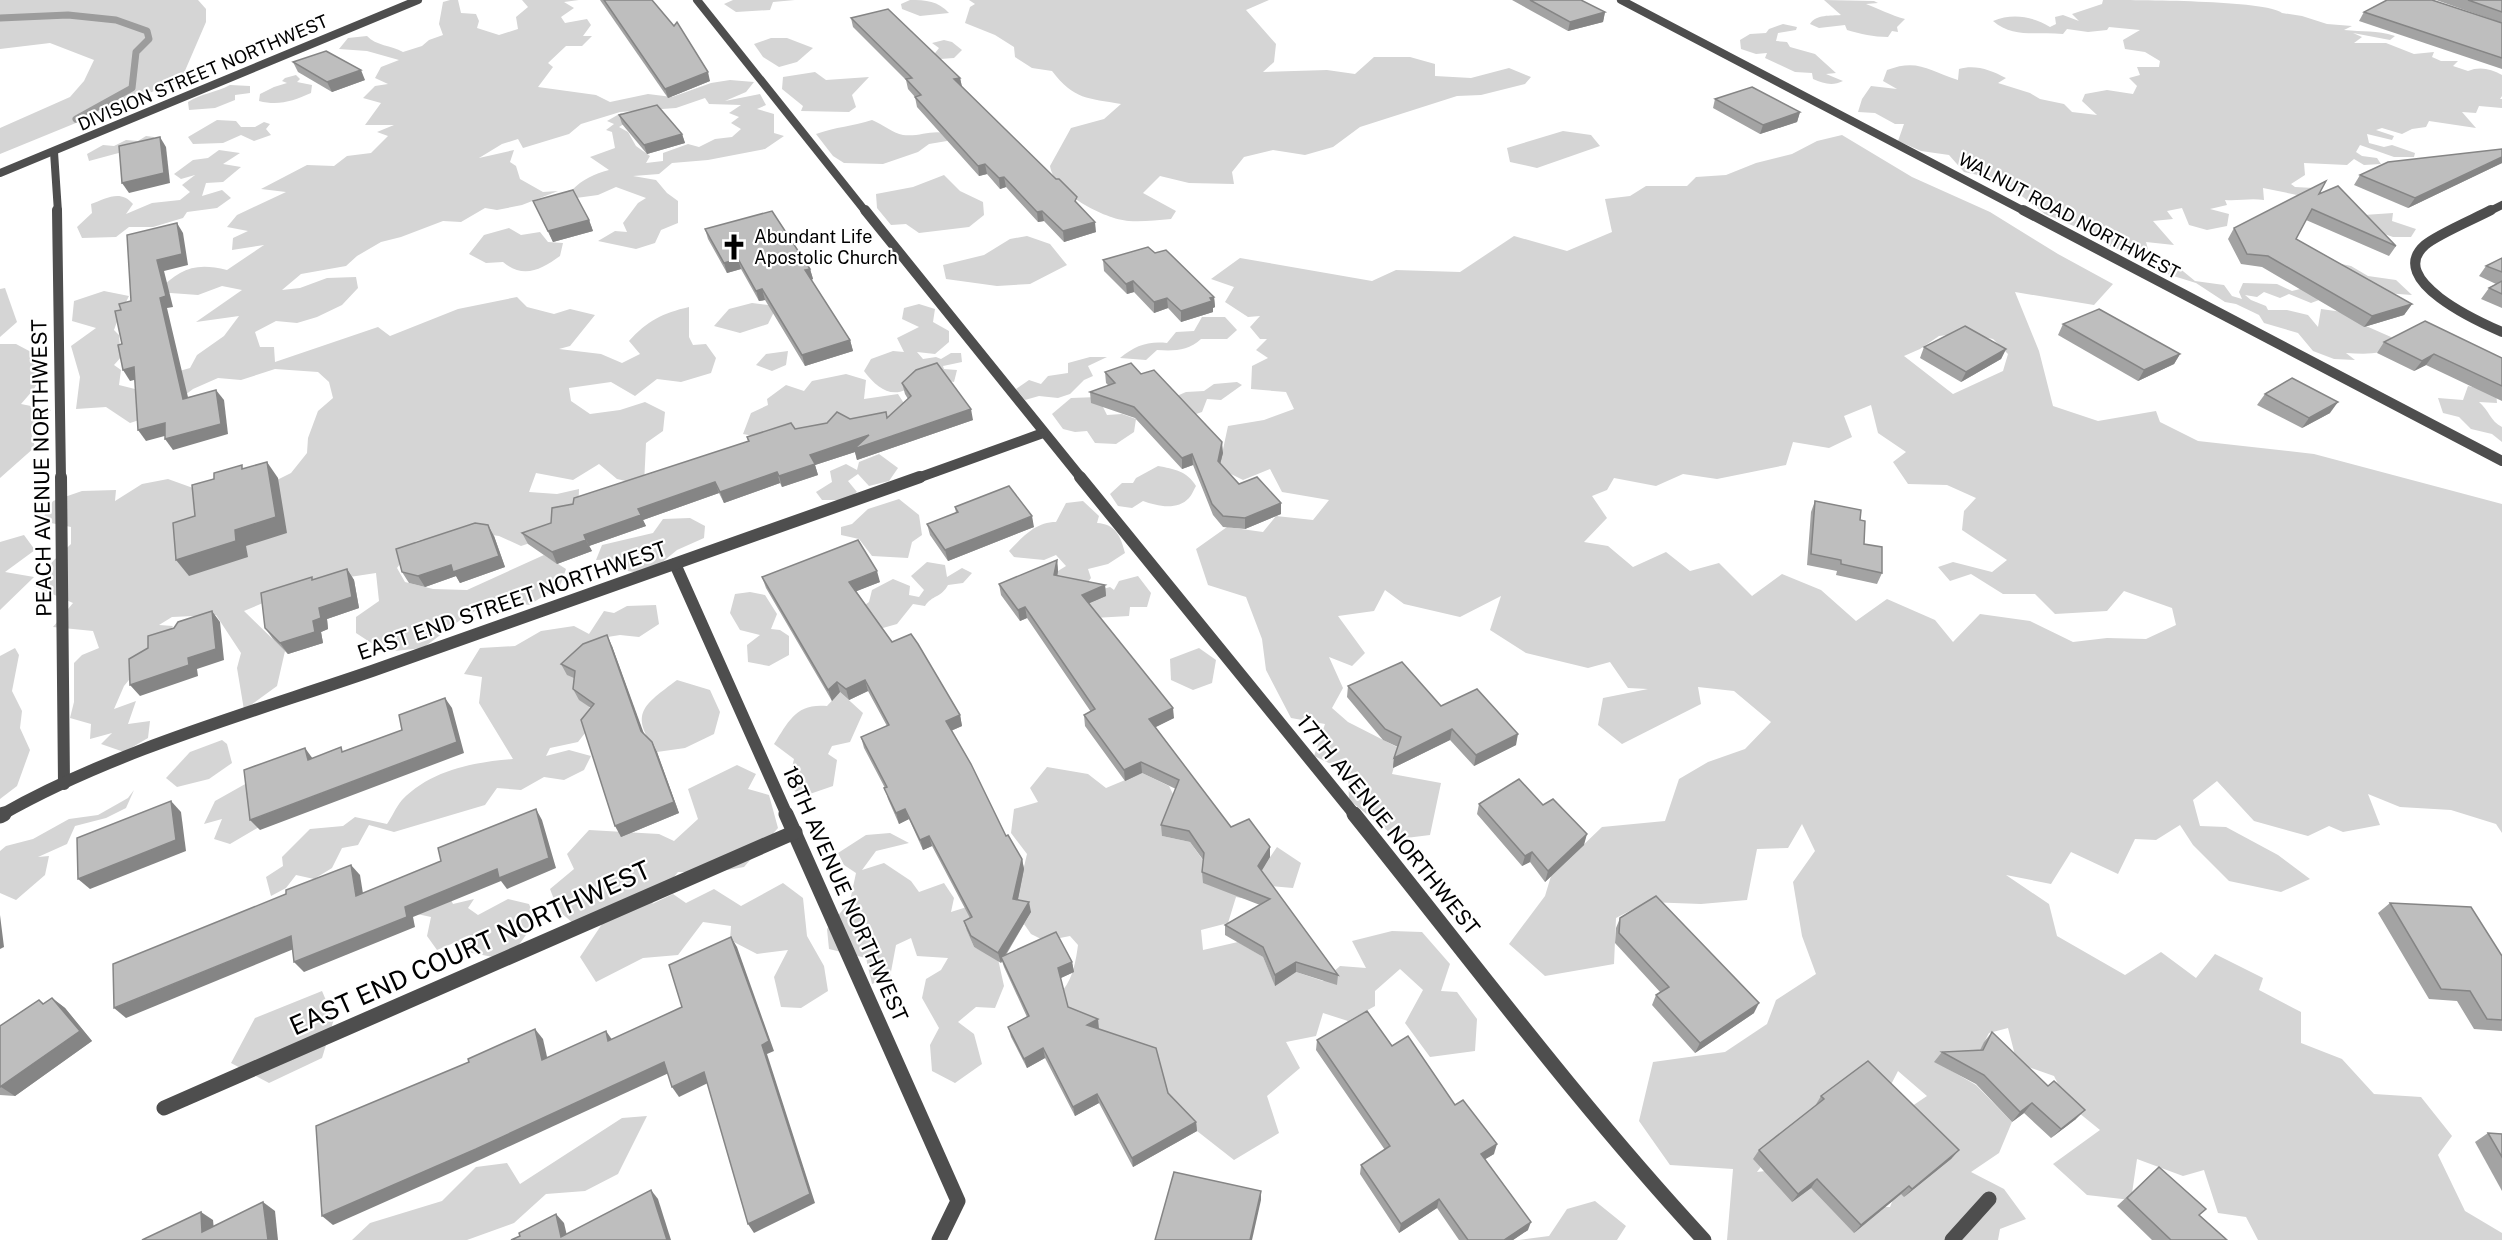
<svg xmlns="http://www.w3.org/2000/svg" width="2502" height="1240" viewBox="0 0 2502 1240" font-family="'Public Sans',sans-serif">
	<rect width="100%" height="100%" fill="#fff"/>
	<g fill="#d5d5d5" fill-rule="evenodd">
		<polygon points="0,0 198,0 206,9 206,22 181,80 0,154 0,128 70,97 84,81 94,60 50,43 0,49"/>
		<path d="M450,0H458L461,13L476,14L479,21L477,28L499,35L518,29L516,17L528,7L522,0H579L564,2L574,8L561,17L565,23L587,19L591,25L583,36H592L582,46H566L548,63L553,67L538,87L596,95L610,102L648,94L672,97L711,83L730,80L754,82L746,92L725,101L760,94L766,105L757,109L774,114V133L784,136L765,149L708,160L672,163L659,174L633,176L656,180L667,193L678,201V223L661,230L655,243L636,249L598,241L615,231L627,232L623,223L638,203L646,198L616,187L598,195L576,198L572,190C583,179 594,174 609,170L590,157L615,148L612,132L606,130L614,124L607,121L621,113L632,119L619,127L628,132L636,146L650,156L646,163L663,161V153L688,144L699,147L715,139L732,137L741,129L731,123L739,117L729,113L741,105L709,104L705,98L676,108L620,112L581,124L569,134L523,148L518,139L502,144L479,158L514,150L510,162L516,166L520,179L543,192L558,191L522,205L497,210L485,208L461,222L443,221L401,237L381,242L357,256L346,266L301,274L282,290L300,288L327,278L356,277L358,288L342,305L317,317L297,323L276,321L255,332L260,347H274L275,362L378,327L390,336L458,309L517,297L527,307L554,314L570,309L595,315L570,346L559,349L601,354L622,363L640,354L629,341C647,321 663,313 689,307V337L693,345L706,344L716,358L711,373L681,382L657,379L635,396L611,382L569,388L571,401L590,414L620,410L645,402L665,412L663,431L646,443L644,485L617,479L599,464L573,480L536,473L529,492L557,494L579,489L578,515L558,519L557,534L521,546L499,536L462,531L416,541L397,568L405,582L433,589L467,590L544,555L566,569L560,586L529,605L495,599L463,618L423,648L385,652L356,633V617L379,601L376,573L310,583L244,611L285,651L277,686L244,710L237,668L241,653L216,615L172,617L159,625L173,626L124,686L114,709L136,701L128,724L150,721L148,738L124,752L101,744L112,733L90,739L91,724L70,718L74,702V663L82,655L99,648L93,631L53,627L73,603L34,586L53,561L71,544V527L41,521L53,501L82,491L116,490L115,501L142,484L168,479L193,488L259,489L291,473L307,453L308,438L318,411L333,398L329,382L318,372L275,369L241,380L218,378L193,389L161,413L130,423L106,407L76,409L80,377L71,346L96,328L72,321L74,301L104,291L129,296L119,316L114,330L119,335L120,347L132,345L114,365L121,370L119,385L139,390L162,376L190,368L197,355L224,336L239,316L196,322L242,290L222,286L198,295L157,292C180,269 194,262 227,270L264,245L232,250L233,238L248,231L227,227L237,215L286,192L261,189L307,165L334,166L347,156L371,153L388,136L377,132L394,125H365L381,103L363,98L375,86L388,84L375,78L381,67L399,60L367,51L339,49L348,38L367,36C376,46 391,45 403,52L422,46L429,40L443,35L439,24L443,2Z"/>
		<polygon points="733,0 795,0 773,2 770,10 736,12 724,4"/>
		<path d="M910,0C926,0 938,1 949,13L920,16L902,9L901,4Z"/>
		<path d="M969,0H1269L1246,10L1276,44L1274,62L1263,72L1327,70L1355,74L1374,57H1410L1435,64V76L1471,78L1509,68L1531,77L1525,84L1481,95L1457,96L1360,127L1333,147L1305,155L1273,150L1244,157L1232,172L1234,184L1189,183L1160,176L1143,193L1176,211L1171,219C1157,220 1143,222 1129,221C1104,219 1054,193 1050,166L1071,128L1104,119L1121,104C1088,98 1074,100 1052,71L1032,68L1015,57L1014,47L995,35L965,23L970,7L975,4Z"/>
		<path d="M1824,0L1874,1L1878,3L1866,4C1880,9 1890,15 1905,19L1897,27L1898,32L1892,31L1888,37C1873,37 1861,34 1847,30L1845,25L1819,28L1810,24C1816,14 1831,16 1841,15Z"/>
		<path d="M2103,0C2134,0 2267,0 2282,13L2302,16L2327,24L2352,26L2344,30C2363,32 2376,30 2395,36L2390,40L2353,33L2362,37L2354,43H2386L2414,54L2434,52L2432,57L2441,61H2458L2453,66L2468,71C2480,66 2491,69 2502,75V96L2500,99H2502V108L2479,106L2476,113L2462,112L2476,128L2429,121L2426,127L2412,129L2402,134L2382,128L2376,130L2394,136L2392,140L2367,134L2369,143L2384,147L2392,145L2415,153L2414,157H2394L2360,145L2356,152L2362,156L2377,158L2381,164L2364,165L2354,159L2347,165L2304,163L2305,175L2291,184L2295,187L2314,188L2307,197L2263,188L2264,200C2250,198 2239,201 2225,200L2227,205L2210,209L2229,214L2227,226L2207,230L2189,225L2182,208L2167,211L2173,219L2153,221L2174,245L2146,242L2148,249L2134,254L2111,247L2100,237L2045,214L2001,180L1964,172L1949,155L1921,151L1898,141L1904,124H1895L1875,113L1858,112L1862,99L1871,86L1897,89L1883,81L1887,70C1918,58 1929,71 1958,80L1959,69C1975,64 1991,70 2006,78L1998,83L2030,93L2040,99L2064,104L2072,112L2097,115L2082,101L2085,94L2107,90L2133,94L2137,86L2129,78L2140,75L2137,67H2159L2160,61L2145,52L2125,49L2123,40L2140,30L2109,27L2107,30L2088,32L2067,29L2063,34C2038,31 2014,39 1993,21C2012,13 2032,16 2050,27L2056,24L2055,17L2063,15L2079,21L2072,14L2102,4Z"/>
		<path d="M1783,24L1797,27L1796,30L1778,33L1776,41L1787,42L1790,47L1815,54L1836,73L1826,74L1843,81C1833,86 1824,84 1813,79L1812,73L1795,72L1765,58L1767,53L1756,54L1741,49L1740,40L1750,34L1766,33L1769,29Z"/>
		<polygon points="771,38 787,38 813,48 797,62 779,67 763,57 754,44"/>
		<polygon points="944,40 952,42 962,50 954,58 940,59 932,57 939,48 932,43"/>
		<polygon points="815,72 826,80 869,77 852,95 856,107 849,112 801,111 803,106 782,89 783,77"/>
		<path d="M296,75L300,79L297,82L312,85L311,93C293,101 279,106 259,101L260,94L274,87L287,83L282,81L285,78Z"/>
		<path d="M230,85L250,86V93L235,95V100L215,108L189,110L188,102C202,93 215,93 230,85Z"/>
		<polygon points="217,120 236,121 241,127 255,127 264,122 270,124 266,129 271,135 254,141 241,135 223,143 193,144 188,137"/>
		<path d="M872,120C882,124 893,133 903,135C919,137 929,130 946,133L947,141L929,144L918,152L883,164L844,163L833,156L816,134C835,127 854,126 872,120Z"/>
		<polygon points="1563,131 1591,135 1600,146 1537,168 1510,162 1507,148"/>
		<path d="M1842,135L1912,177L1990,212L2058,254L2113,284L2094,305L2015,292L2039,351L2053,406L2098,421L2156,411L2160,422L2198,441L2314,454L2502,504V833L2496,824L2451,810L2400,807L2368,794L2380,825L2343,832L2329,826L2308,836L2254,821L2217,781L2193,800L2200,826L2226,827L2278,855L2310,879L2281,892L2229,881L2193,845L2180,825L2156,840L2135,839L2118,874L2071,852L2051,884L2006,875L2049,904L2057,936L2125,975L2161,952L2196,978L2215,954L2263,978L2259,990L2301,1012V1043L2342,1059L2374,1094L2421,1097L2452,1136L2438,1155L2465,1211L2502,1233V1240H2258L2246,1217L2218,1213L2204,1170L2183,1176L2137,1159L2131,1200L2087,1195L2053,1164L2100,1130L2068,1104L2054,1076L2017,1063L2008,1028L1989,1033L1975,1060L1936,1062L1976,1085L2012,1122L1999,1153L1971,1172L2004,1189L2026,1219L2000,1229L1998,1240H1727L1733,1169L1670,1165L1639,1121L1653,1062L1725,1052L1767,1024L1776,1000L1816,974L1802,936L1793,882L1815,851L1802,824L1788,848L1757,849L1747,900L1701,904L1647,902L1616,918L1614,964L1545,976L1509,944L1545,896L1551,876L1602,827L1665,821L1679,779L1708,762L1745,749L1771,722L1734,691L1698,687L1701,704L1622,744L1598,725L1603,698L1648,689L1628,688L1610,662L1588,668L1526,653L1490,630L1501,596L1460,617L1404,604L1385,590L1374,611L1338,616L1365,653L1352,666L1329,657L1343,688L1332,708L1348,722L1399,748L1392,774L1441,783L1430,835L1398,839L1349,800L1348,772L1314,756L1325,724L1291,718L1266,670L1262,639L1246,597L1208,585L1196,549L1227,527L1263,532L1276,516L1313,520L1329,500L1282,492L1270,469L1243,480L1219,468L1228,426L1264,420L1294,409L1286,392L1251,389L1252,366L1268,358L1256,350L1267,339H1260L1250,327L1260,316L1248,317L1225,302L1234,287L1211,279L1240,258L1372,281L1396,270L1460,272L1514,236L1567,251L1612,232L1605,199L1630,196L1646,186H1687L1696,177L1726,175L1756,163L1792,154L1817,141ZM1965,333L1993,339L2008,354L2003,371L1953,394L1904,356L1920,349L1939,336ZM1871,405L1878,433L1906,452L1893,462L1908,484L1947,485L1976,498L1964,511L1962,530L2007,560L1992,572L1953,562L1938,567L1950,581L1971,574L2003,594H2035L2055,614L2107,611L2124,591L2172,608L2176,625L2146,639L2107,638L2073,642L2030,621L1980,614L1953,642L1935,620L1887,599L1856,621L1821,590L1782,574L1752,596L1719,563L1690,571L1666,552L1633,567L1608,546L1584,542L1607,518L1592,496L1607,490L1614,478L1656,486L1683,474L1717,479L1786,465L1793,442L1829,448L1852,437L1844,416ZM1898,1071L1927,1096L1890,1121L1896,1192L1890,1207H1842L1808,1166L1757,1172L1790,1128L1880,1106Z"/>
		<polygon points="146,136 154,137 152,144 89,161 87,154 103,145 114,146 126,140 138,141"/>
		<path d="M219,150L240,153L223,164L241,167L223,182L206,183L202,196L222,190L231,198L217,208L187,212L183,218L153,227H129L116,237L82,238L77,227L92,213L91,204C106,199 120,189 133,204L126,214L152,203L180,200L190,192L182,185L195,175L181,179L174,174L193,160L208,158Z"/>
		<polygon points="944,175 960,191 983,202 984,215 969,227 919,233 906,224 891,225 877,208 876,194 913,187"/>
		<polygon points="2393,213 2392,221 2416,229 2411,237 2393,237 2364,227 2364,215"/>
		<path d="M509,228L521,235L540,232L548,242L563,243L560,256C541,270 523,279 503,262L486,263L469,254L484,235Z"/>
		<polygon points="1027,236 1050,244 1067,265 1030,284 997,286 946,279 943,265 984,255 1010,239"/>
		<polygon points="2323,260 2351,266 2368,276 2396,280 2412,295 2385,293"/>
		<path d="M2165,265L2178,267L2195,281L2224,285L2232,296L2242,299L2239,292L2243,283L2277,284L2292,291L2304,288L2319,300L2311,303L2289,294L2280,298L2264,292L2257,297L2245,295L2251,300L2266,306L2268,310H2287L2308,315L2318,327L2321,309L2350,313L2366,326L2391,337L2398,346C2381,355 2365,354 2346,353L2355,360L2334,359L2313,351L2298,333L2264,323L2259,315L2236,304L2225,302L2196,283L2167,274Z"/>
		<polygon points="5,288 17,322 0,337 0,289"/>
		<polygon points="752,303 777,306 768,324 740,333 714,326 729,309"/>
		<path d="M919,304L935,309L933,322L949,331V342L935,354L917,352L923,359L936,357L941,359L951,353H961L962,362L943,366L944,369L957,370L954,382L944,380L939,374L919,375L918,381C896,402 879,391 864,371L871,359L893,351L904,352L897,338L919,327L902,319L904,308Z"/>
		<path d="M1202,317H1225L1237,330L1227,339H1201C1188,351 1174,351 1157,350L1146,360L1120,358C1135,346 1147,341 1167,343L1176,332L1194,331Z"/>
		<polygon points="0,344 16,344 33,353 33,364 46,369 34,389 21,404 51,410 31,432 35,447 0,478"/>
		<polygon points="788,351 786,365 772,371 756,365 766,354"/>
		<polygon points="1090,357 1107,357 1088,366 1093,376 1084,380 1070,394 1058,398 1039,396 1025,400 1016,389 1029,380 1041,384 1048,376 1068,373 1068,363"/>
		<polygon points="846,374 866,380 864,399 898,394 909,411 893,425 863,435 840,423 830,434 802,440 796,431 769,439 743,434 751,413 768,405 767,399 786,385 804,391 812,381"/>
		<path d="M1237,382L1242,385L1221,400L1207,399L1202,412C1190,416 1183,418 1171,414L1165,401L1186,392L1204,391L1214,384Z"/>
		<path d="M2468,386L2496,392L2497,403L2479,402C2489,410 2490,421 2502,427V442L2492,434L2471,429L2459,417L2443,413L2438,398L2463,400Z"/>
		<polygon points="1098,397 1107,415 1122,414 1136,419 1134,432 1116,444 1095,443 1087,431 1075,432 1063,429 1052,414 1071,398"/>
		<polygon points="879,454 898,468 889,481 869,486 858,474 848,481 857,492 845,500 822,500 816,492 832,482 830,471 846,464 857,470 859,462"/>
		<path d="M1158,466C1174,469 1187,471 1196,486C1194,489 1192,495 1189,498C1177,511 1157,506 1143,501L1132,508L1118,506L1110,494L1122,483H1133L1136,478Z"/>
		<polygon points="899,499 919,515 922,535 912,542 908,558 872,556 859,539 841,535 841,527 852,524 868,509"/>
		<path d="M1083,501L1099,516L1097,523C1116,524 1121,537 1125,553L1108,564L1088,569L1091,578L1086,585L1057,580L1058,571L1066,566L1056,555L1044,560L1014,557L1009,551C1023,537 1035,522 1056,522L1066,503Z"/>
		<polygon points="690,518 705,526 704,538 677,550 660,564 634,572 615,569 619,559 596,560 602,545 653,533 663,519"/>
		<polygon points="24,535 35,550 5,572 34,577 0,610 0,542"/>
		<path d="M927,562L945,565L947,577L962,568L972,573L963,583L948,585C941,598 932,595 925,606L913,604L897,624L865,633L849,617L869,602L872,590L893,579L910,586L909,595L919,597L924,590L911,576Z"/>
		<polygon points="1138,576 1151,593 1147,607 1130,607 1129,616 1094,618 1085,610 1096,591 1110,587 1114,590 1119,581"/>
		<polygon points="750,592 765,595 777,614 771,629 780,630 789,636 789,655 769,666 748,662 747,645 760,635 740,630 730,613 735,594"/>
		<path d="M656,605L659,624L639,637L620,635L595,639C582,674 575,685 596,719L578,742L550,748L546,756L569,750L591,756L584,770L564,780L544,777L521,790L497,788L485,805L394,832L369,825L358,845L342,848L332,868L314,879L296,875L286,888L271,896L266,877L283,866L282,857L310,829L343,826L355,817L387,824C392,817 396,807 402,800C431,770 474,762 513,759L479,703L482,677L464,674L480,648L515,646L541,631L574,626L589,634L604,611L614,613L627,606Z"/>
		<polygon points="15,648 19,655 12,691 22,711 20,728 30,750 17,786 0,799 0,656"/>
		<polygon points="1199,648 1216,660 1212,683 1193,690 1171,680 1170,659"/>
		<path d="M677,680L710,690L720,712L714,734L685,748L657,752C628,713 644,705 677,680Z"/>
		<path d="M840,692L863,713L850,742L832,746L828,754L837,760L833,786L801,797L788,784L794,759L774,744C789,721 796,703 827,706Z"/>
		<polygon points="222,740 227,744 232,763 209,779 177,787 166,778 190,752"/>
		<polygon points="737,765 756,774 748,789 769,795 778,828 744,867 716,872 678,872 652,904 673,894 686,903 714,889 741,906 783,883 803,898 807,936 824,966 828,991 801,1008 781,1007 774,977 788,950 757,954 730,940 731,926 703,922 678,955 643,958 596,982 580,957 604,921 575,925 558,910 550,889 574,869 567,854 589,830 659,834 674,841 698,819 688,789"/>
		<path d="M1047,767L1088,774L1106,788L1142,773L1169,786L1176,800L1162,836L1190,842L1205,863L1258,875L1277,847L1301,863L1293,888L1269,886L1262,902L1236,897L1228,923L1201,930L1203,950L1238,942L1263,957L1275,985L1296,972L1323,981L1340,966L1366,968L1352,941L1392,931L1422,932L1450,964L1441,991L1457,992L1477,1019L1475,1051L1430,1057L1405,1023L1423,990L1400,969L1375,991V1006L1348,1021L1323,1013L1316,1036L1286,1042L1300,1068L1267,1096L1279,1133L1234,1160L1197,1131L1099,1029L1070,1017L1063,990C1073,978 1076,960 1078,945L1070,936L1045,941L1031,934L1024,924L1031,912L1014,909L1027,854L1011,833L1014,809L1038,802L1030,788Z"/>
		<polygon points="247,783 259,827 230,844 214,839 222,819 204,824 215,801"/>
		<polygon points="134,790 126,808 106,818 75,826 67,844 38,857 49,856 45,875 16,900 0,893 0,851 6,846 33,839 69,819 98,815 128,798"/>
		<polygon points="890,833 909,843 876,851 862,870 884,863 911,881 919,892 944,883 954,898 951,912 970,906 979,920 967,931 974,947 998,959 1004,986 995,1008 976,1007 958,1022 974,1034 982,1064 955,1083 932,1071 930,1045 939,1028 922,998 926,979 941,970 948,958 917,956 911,938 896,945 890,977 872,984 866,958 829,949 827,929 850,901 856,873 844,865 838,853 866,835"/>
		<polygon points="445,888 453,904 474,899 468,908 478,915 508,899 529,904 536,921 518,946 493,957 467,952 456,942 437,950 427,936 431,917 417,914"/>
		<polygon points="322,991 334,1019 322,1058 269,1083 231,1063 255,1018"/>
		<polygon points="647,1116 618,1174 585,1191 546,1194 514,1223 467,1240 352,1240 370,1223 442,1201 476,1167 507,1163 520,1184 622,1118"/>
		<polygon points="1595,1201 1626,1226 1617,1240 1519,1240 1549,1236 1567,1209"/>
	</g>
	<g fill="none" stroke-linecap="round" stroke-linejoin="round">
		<polyline stroke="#9c9c9c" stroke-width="7" points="0,18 68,15 116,20 147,31 149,39 136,52 132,88 76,119"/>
		<g stroke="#4e4e4e" stroke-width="8">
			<polyline points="697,0 866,212"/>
			<polyline points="54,152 58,212"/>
			<polyline points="2488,212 2502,205"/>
		</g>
		<g stroke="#4e4e4e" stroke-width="10">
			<polyline points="57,210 61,479"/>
			<polyline points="865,210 1082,479"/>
			<path d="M2491,210C2476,218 2436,235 2425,245C2385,280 2479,322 2502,332"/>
			<polyline points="915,479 1043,433"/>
		</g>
		<g stroke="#4e4e4e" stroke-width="12">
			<polyline points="61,477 64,784"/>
			<polyline points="1080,477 1355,815"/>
			<polyline points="675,564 787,815"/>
			<path d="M1,815C113,751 250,713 372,671C555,608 737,542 920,477"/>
		</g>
		<g stroke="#4e4e4e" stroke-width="15">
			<polyline points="786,814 958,1201 939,1240"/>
			<path d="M1354,814C1469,957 1579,1105 1704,1240"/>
			<polyline points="0,816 4,814"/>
			<polyline points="164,1108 795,832"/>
			<polyline points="1952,1240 1989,1199"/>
		</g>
		<g stroke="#4e4e4e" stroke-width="8">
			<polyline points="1621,0 2026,212"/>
			<polyline points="0,173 418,0"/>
		</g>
		<polyline stroke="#4e4e4e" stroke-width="10" points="2023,210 2502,461"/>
	</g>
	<g fill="#a3a3a3">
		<polygon points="600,0 652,0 710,81 668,98"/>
		<polygon points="1512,0 1581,0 1605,12 1603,22 1568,31"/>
		<polygon points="2436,0 2502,0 2502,23"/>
		<polygon points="2364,12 2502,23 2502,69 2359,21"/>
		<polygon points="851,18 960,78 962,87 1077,204 1096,232 1064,242 1044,221 1038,222 1006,187 1000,189 987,174 979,176 917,107 915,97 908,89 906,80 853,27"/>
		<polygon points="293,62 365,80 332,92 298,72"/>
		<polygon points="1715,99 1800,112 1797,122 1760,134 1713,108"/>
		<polygon points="619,115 682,134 685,143 647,154 622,124"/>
		<polygon points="2502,149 2502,163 2408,208 2354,185 2360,175"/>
		<polygon points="2319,194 2396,246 2389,256 2306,220 2296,239 2412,304 2404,315 2364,327 2262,267 2241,264 2228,239 2234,228"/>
		<polygon points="533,201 589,220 593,231 553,242"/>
		<polygon points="705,229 810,269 813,279 811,280 850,340 853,351 805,366 765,300 759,301 741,269 727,273 708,239"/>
		<polygon points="2502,258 2502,308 2481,299 2489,288 2496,284 2479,276 2486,266"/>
		<polygon points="1103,260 1214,297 1215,307 1213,308 1213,312 1181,322 1168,308 1154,313 1134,292 1127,294 1104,271"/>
		<polygon points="2063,324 2180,354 2174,364 2138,381 2058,335"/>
		<polygon points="2384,342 2502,358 2502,401 2426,365 2414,371 2377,353"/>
		<polygon points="1924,347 2006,349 2001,359 1961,382 1920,358"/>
		<polygon points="1105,372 1141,374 1223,453 1220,464 1239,484 1281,503 1281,514 1245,529 1223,527 1213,515 1193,465 1182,469 1135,418 1091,403 1090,392 1109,386 1106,383"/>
		<polygon points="902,383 973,420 857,460 855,452 815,465 818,475 782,487 780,483 724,503 719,493 643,520 646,526 589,546 592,551 557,564 528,544 522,533 551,523 573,504 748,442 747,437 795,429 850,419 887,418 908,399 905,394"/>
		<polygon points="2265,394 2330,413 2302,428 2257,405"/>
		<polygon points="1815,501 1860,520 1864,544 1882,573 1877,584 1836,575 1837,571 1807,565 1811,512"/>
		<polygon points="955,507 1034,527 948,561 930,535 927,524 956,513"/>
		<polygon points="494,536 505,567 460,583 456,576 425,587 409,583 402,572"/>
		<polygon points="1057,560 1058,571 1057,576 1105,585 1106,596 1089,603 1174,718 1155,727 1231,827 1270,847 1270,857 1261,871 1338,975 1337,985 1296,972 1275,986 1263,957 1225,935 1225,925 1260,905 1203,883 1202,872 1204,861 1190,842 1162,836 1161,825 1176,789 1142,773 1125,781 1085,726 1084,715 1091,712 1027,618 1020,621 1001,595 999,584"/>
		<polygon points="347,569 354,580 359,608 327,619 328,629 321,632 323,643 288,654 273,639 265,628 314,580"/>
		<polygon points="762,577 880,582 856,591 892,642 960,715 962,726 951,731 1006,836 1022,859 1024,869 1018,899 1031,912 1006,955 1072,962 1074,972 1060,978 1068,1007 1099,1029 1168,1093 1196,1122 1197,1131 1133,1167 1099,1103 1075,1116 1045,1058 1027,1068 1011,1037 1008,1027 1027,1017 1004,967 1002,961 1001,963 974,947 967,931 964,921 970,918 932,846 923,850 909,819 899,824 888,799 885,788 864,748 861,737 887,726 868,691 849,700 840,692 832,701 766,588"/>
		<polygon points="612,646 643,733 657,752 679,813 621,837 591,708 579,700 573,689 574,678 567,675 561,664"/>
		<polygon points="1348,686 1441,706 1516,745 1474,766 1450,740 1393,768 1394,758 1398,747 1383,740 1347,697"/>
		<polygon points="1479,804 1543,805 1584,845 1545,882 1530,862 1522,866 1477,814"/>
		<polygon points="2390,903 2502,956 2502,1031 2474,1029 2457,1001 2429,999 2378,913"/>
		<polygon points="1620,918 1754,1013 1695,1053 1652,1005 1656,995 1661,993 1615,943 1616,928"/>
		<polygon points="52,998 65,1008 92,1041 15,1096 0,1095 0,1026 39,1000 44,1004"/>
		<polygon points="1992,1032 2076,1119 2051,1138 2024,1113 2012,1122 1976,1084 1934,1062 1942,1052 1980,1050 1984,1042"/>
		<polygon points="1317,1040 1392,1046 1455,1105 1494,1154 1485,1159 1528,1230 1513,1240 1459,1240 1437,1208 1399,1233 1360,1174 1361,1165 1385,1150 1316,1050"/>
		<polygon points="1821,1096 1959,1150 1951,1159 1904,1197 1901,1194 1854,1233 1811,1188 1792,1202 1753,1159 1759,1150 1815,1106"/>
		<polygon points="2488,1133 2502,1134 2502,1191 2475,1142"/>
		<polygon points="2159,1167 2199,1215 2227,1240 2152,1240 2117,1206"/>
	</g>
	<g fill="#858585">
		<polygon points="1605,12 1603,22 1568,31 1570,22"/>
		<polygon points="361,70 365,80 332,92 327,82"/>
		<polygon points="708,72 710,81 668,98 665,89"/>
		<polygon points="960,78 962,87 954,79"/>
		<polygon points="1800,112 1797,122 1760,134 1763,125"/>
		<polygon points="682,134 685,143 647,154 644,145"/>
		<polygon points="160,137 166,147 170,183 129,193 122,183"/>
		<polygon points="2502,157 2502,163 2408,208 2415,198"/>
		<polygon points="985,164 987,174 979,176 978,166"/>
		<polygon points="1004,177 1006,187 1000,189 999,178"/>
		<polygon points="1042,211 1044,221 1038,222 1037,212"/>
		<polygon points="589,220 593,231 553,242 548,231"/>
		<polygon points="1095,222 1096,232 1064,242 1063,231"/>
		<polygon points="177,223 183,233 188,265 164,271 173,307 167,308 191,410 183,399 160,298 157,260"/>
		<polygon points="738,259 741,269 727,273 724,263"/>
		<polygon points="810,269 813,279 808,281 805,270"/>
		<polygon points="1133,281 1134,292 1127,294 1126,284"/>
		<polygon points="762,289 765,300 759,301 756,291"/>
		<polygon points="1214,297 1215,307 1213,308 1213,312 1181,322 1181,311"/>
		<polygon points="1167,298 1168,308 1154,313 1154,302"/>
		<polygon points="2412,304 2404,315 2364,327 2372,316"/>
		<polygon points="850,340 853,351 805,366 802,355"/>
		<polygon points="2006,349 2001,359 1961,382 1966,372"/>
		<polygon points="2180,354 2174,364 2138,381 2144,370"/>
		<polygon points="2434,354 2426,365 2414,371 2422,361"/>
		<polygon points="134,367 142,378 130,381 123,370"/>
		<polygon points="216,390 224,400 228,434 173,450 165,439"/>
		<polygon points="2338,402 2330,413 2302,428 2309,418"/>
		<polygon points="971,409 973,420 857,460 855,452 815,465 818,475 782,487 779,476 810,455 869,435"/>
		<polygon points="165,423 172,434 146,441 138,430"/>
		<polygon points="1222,442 1223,453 1218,472 1218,461"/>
		<polygon points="1192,454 1193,465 1182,469 1182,458"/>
		<polygon points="267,462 278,478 287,533 246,546 248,557 189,576 176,560 235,530"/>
		<polygon points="777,472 780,483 724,503 720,492"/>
		<polygon points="715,482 719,493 643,520 646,526 589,546 584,535 638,509"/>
		<polygon points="1281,503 1281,514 1245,529 1245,518"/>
		<polygon points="1032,516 1034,527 948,561 945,550"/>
		<polygon points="488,525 494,536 505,567 460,583 456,576 425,587 418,576 451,565"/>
		<polygon points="586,540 592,551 557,564 552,552"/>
		<polygon points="1057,560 1058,571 1056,586 1054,575"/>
		<polygon points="347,569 354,580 359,608 327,619 328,629 321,632 323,643 288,654 280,643 313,621 319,608"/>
		<polygon points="877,571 880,582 852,593 849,582"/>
		<polygon points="1105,585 1106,596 1083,606 1082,595"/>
		<polygon points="1025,607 1027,618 1020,621 1018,610"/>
		<polygon points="212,611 220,622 224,660 197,669 198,676 140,696 130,685"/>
		<polygon points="607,635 612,646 647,742 641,731"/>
		<polygon points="865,680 868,691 849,700 846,689"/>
		<polygon points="837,682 840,692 832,701 828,690"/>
		<polygon points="445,698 452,708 464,753 260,830 250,820 457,742"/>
		<polygon points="1173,708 1174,718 1150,730 1149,719"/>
		<polygon points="960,715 962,726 948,732 946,721"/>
		<polygon points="1452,729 1450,740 1393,768 1394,758"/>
		<polygon points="1518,734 1516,745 1474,766 1476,755"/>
		<polygon points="652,742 657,752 679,813 621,837 615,826"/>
		<polygon points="305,748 313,759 308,760"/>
		<polygon points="1141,762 1142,773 1125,781 1124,770"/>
		<polygon points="171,801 181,812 186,851 90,889 78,879"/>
		<polygon points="536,809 542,820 556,868 507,889 501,881 413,917 415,927 304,972 294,962"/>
		<polygon points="905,809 909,819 899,824 896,813"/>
		<polygon points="1587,834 1584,845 1545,882 1548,871"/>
		<polygon points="929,836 932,846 923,850 920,840"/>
		<polygon points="1270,847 1270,857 1258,877 1258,866"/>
		<polygon points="1532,852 1530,862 1522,866 1525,856"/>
		<polygon points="1022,859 1024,869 1016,909 1013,899"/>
		<polygon points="351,865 360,875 365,906 356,896"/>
		<polygon points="1029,902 1031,912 1002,960 1001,957 1002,961 1001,963 998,953"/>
		<polygon points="0,915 4,947 0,949"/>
		<polygon points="291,936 301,946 126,1018 114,1008"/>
		<polygon points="731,937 737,947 774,1051 767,1054 815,1203 754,1233 748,1224 762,1045"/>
		<polygon points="1072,962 1074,972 1059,979 1058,968"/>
		<polygon points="1296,962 1296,972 1275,986 1275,975"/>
		<polygon points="52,998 65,1008 92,1041 15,1096 1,1087"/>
		<polygon points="1759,1003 1754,1013 1695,1053 1700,1043"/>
		<polygon points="1098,1019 1099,1029 1087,1025"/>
		<polygon points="535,1029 543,1039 550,1070 542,1060"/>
		<polygon points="606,1031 613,1041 608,1041"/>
		<polygon points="1043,1048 1045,1058 1027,1068 1024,1059"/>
		<polygon points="664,1062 671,1072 484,1158 333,1225 322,1216"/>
		<polygon points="704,1072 710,1082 679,1097 672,1087"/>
		<polygon points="1097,1094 1099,1103 1075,1116 1073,1107"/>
		<polygon points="2032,1103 2024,1113 2012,1122 2020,1112"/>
		<polygon points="2085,1110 2076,1119 2051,1138 2061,1129"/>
		<polygon points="1196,1122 1197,1131 1133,1167 1132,1158"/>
		<polygon points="1497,1144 1494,1154 1479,1163 1481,1154"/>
		<polygon points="1959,1150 1951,1159 1904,1197 1912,1189"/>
		<polygon points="1817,1179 1811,1188 1792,1202 1798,1194"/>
		<polygon points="1909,1186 1901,1194 1854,1233 1861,1225"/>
		<polygon points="651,1190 658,1199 671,1240 667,1240"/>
		<polygon points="1261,1191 1261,1200 1252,1240 1250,1240"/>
		<polygon points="1439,1199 1437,1208 1399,1233 1401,1224"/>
		<polygon points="263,1202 275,1211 278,1240 268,1240"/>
		<polygon points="201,1212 213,1220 215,1240 202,1232"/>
		<polygon points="556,1214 564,1223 568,1240 561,1237"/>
		<polygon points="1531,1222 1528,1230 1513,1240 1504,1240"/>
	</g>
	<g fill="#bebebe" stroke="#858585" stroke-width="1.5">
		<polygon points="604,0 652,0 674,26 677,22 708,72 665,89"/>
		<polygon points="1530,0 1581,0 1605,12 1570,22"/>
		<polygon points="2387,0 2432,0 2502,23 2502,58 2364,12"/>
		<polygon points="2468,0 2502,0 2502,12"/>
		<polygon points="888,9 960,78 954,79 1056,179 1059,179 1077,197 1075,201 1095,222 1063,231 1042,211 1037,212 1004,177 999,178 985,164 978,166 915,97 921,95 906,79 912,78 851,18"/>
		<polygon points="326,51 361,70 327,82 293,62"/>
		<polygon points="1752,87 1800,112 1763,125 1715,99"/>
		<polygon points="657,105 682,134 644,145 619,115"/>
		<polygon points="160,137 164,173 122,183 119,146"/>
		<polygon points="2502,149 2502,157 2415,198 2360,175 2388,162"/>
		<polygon points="2326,181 2319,194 2338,186 2396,246 2312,209 2296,239 2412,304 2372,316 2268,256 2247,254 2234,228"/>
		<polygon points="573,190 589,220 548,231 533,201"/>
		<polygon points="772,211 810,269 805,270 850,340 802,355 762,289 756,291 738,259 724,263 705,229"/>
		<polygon points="177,223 182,254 157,260 166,296 160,298 183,399 216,390 221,424 165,439 165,423 138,430 134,367 123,370 118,345 122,344 115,311 121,310 119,304 131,301 127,235"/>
		<polygon points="1148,247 1155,253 1166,250 1214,297 1210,298 1212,301 1181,311 1167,298 1154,302 1133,281 1126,284 1103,260"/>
		<polygon points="2502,258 2502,272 2486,266"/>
		<polygon points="2502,281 2502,294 2489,288"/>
		<polygon points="2099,309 2180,354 2144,370 2063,324"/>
		<polygon points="2425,321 2502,358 2502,386 2434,354 2422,361 2384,342"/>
		<polygon points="1965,326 2006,349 1966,372 1924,347"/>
		<polygon points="937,363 971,409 854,449 869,435 810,455 815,464 779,476 777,472 720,492 715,482 638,509 641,515 584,535 586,540 552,552 522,533 551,523 552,508 573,504 574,498 749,441 747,437 791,423 795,429 827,423 837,412 850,419 886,412 887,418 911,396 902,383 916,370"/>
		<polygon points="1131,363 1141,374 1154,370 1222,442 1218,461 1239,484 1257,477 1281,503 1245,518 1223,516 1212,504 1192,454 1182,458 1134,407 1090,392 1115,383 1105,372"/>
		<polygon points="2292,378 2338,402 2309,418 2265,394"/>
		<polygon points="267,462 276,517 235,530 236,541 176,560 173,523 195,516 192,485 214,479 214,473 242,465 242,469"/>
		<polygon points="1009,486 1032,516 945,550 927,524 958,512 955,507"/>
		<polygon points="1815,501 1861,510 1860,520 1865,521 1864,544 1882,547 1882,573 1841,564 1841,560 1811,554"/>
		<polygon points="475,523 488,525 499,556 453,572 451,565 418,576 402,572 396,549"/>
		<polygon points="858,540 877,571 849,582 892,642 911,634 918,644 960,715 946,721 971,764 1006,836 1008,835 1022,859 1013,899 1029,902 998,953 971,936 964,921 972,917 929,836 920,840 905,809 896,813 884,788 887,787 861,737 889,725 865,680 846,689 837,682 828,690 762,577"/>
		<polygon points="1057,560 1054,575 1105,585 1082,595 1173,708 1149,719 1231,827 1249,819 1270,847 1258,866 1338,975 1296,962 1275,975 1263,947 1225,925 1270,899 1202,872 1204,853 1189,831 1161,825 1179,780 1141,762 1124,770 1084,715 1095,709 1025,607 1018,610 999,584"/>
		<polygon points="347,569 352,597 319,608 321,618 313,621 315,632 280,643 265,628 261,593 312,577 312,580"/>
		<polygon points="212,611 216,649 188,658 189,665 130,685 129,659 148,648 148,636 174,628 178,622"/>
		<polygon points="607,635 641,731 652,742 674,802 615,826 581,720 594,704 573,689 575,671 561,664 583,644"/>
		<polygon points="1402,662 1441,706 1477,689 1518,734 1476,755 1452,729 1394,758 1401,737 1385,729 1348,686"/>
		<polygon points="445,698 457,742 250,820 244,770 305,748 308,760 341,747 342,752 402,730 399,715"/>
		<polygon points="1519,779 1543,805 1553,799 1587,834 1548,871 1532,852 1525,856 1479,804"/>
		<polygon points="171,801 176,840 78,879 77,838"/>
		<polygon points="536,809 549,858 499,878 497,869 405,907 407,917 294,962 291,936 114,1008 113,964 286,894 286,890 351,865 356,896 441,861 438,848"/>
		<polygon points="1656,896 1759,1003 1700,1043 1656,995 1669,987 1619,933 1620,918"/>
		<polygon points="2390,903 2471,907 2502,956 2502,1020 2487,1019 2470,991 2441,989"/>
		<polygon points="1056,932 1072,962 1058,968 1068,1007 1098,1019 1087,1025 1156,1048 1168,1093 1196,1122 1132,1158 1097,1094 1073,1107 1043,1048 1024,1059 1008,1027 1029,1016 1001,957"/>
		<polygon points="731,937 769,1041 762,1045 810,1194 748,1224 704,1072 672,1087 664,1062 476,1149 322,1216 316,1126 469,1062 468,1059 535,1029 542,1060 606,1031 608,1041 682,1007 669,965"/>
		<polygon points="52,998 80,1031 0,1087 0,1026 39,1000 43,1004"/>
		<polygon points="1367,1011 1392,1046 1408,1036 1455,1105 1463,1100 1497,1144 1481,1154 1531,1222 1504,1240 1468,1240 1439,1199 1401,1224 1361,1165 1390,1146 1317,1040"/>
		<polygon points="1992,1032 2048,1086 2054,1081 2085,1110 2061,1129 2032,1103 2020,1112 1984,1075 1942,1052 1983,1050"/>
		<polygon points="1868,1061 1959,1150 1912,1189 1909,1186 1861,1225 1817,1179 1798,1194 1759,1150 1824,1099 1821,1096"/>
		<polygon points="2488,1133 2502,1134 2502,1157"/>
		<polygon points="2159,1167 2206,1209 2199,1215 2227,1240 2171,1240 2127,1198"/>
		<polygon points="1174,1172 1261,1191 1250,1240 1155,1240"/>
		<polygon points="651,1190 667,1240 511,1240 520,1236 519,1233 556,1214 561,1237"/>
		<polygon points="263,1202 268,1240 142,1240 201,1212 202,1232"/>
	</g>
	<defs>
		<g id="church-bare" transform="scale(2.07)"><path d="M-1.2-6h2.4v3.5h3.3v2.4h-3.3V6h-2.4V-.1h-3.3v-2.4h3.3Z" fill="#000" stroke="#fff" stroke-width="2.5" paint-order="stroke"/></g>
	</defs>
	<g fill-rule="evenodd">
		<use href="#church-bare" x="734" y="247"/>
	</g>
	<g text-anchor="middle" stroke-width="4.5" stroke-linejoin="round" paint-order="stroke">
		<g font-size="18" fill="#000" stroke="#fff">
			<text transform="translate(203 73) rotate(-23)" y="6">DIVISION STREET NORTHWEST</text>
			<text transform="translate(2069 216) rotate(28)" y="6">WALNUT ROAD NORTHWEST</text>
		</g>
		<g font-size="18" fill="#000" stroke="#fff" text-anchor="start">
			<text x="754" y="243">Abundant Life<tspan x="754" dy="21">Apostolic Church</tspan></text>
		</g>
		<g font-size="21" fill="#000" stroke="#fff">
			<text transform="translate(42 468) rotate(-91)" y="7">PEACH AVENUE NORTHWEST</text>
			<text transform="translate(512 601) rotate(-19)" y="7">EAST END STREET NORTHWEST</text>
			<text transform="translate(1388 825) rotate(51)" y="7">17TH AVENUE NORTHWEST</text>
			<text transform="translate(845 894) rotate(66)" y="7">18TH AVENUE NORTHWEST</text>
		</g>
		<g font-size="26" fill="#000" stroke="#fff">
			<text transform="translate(470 948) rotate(-24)" y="9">EAST END COURT NORTHWEST</text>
		</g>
	</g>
</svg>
